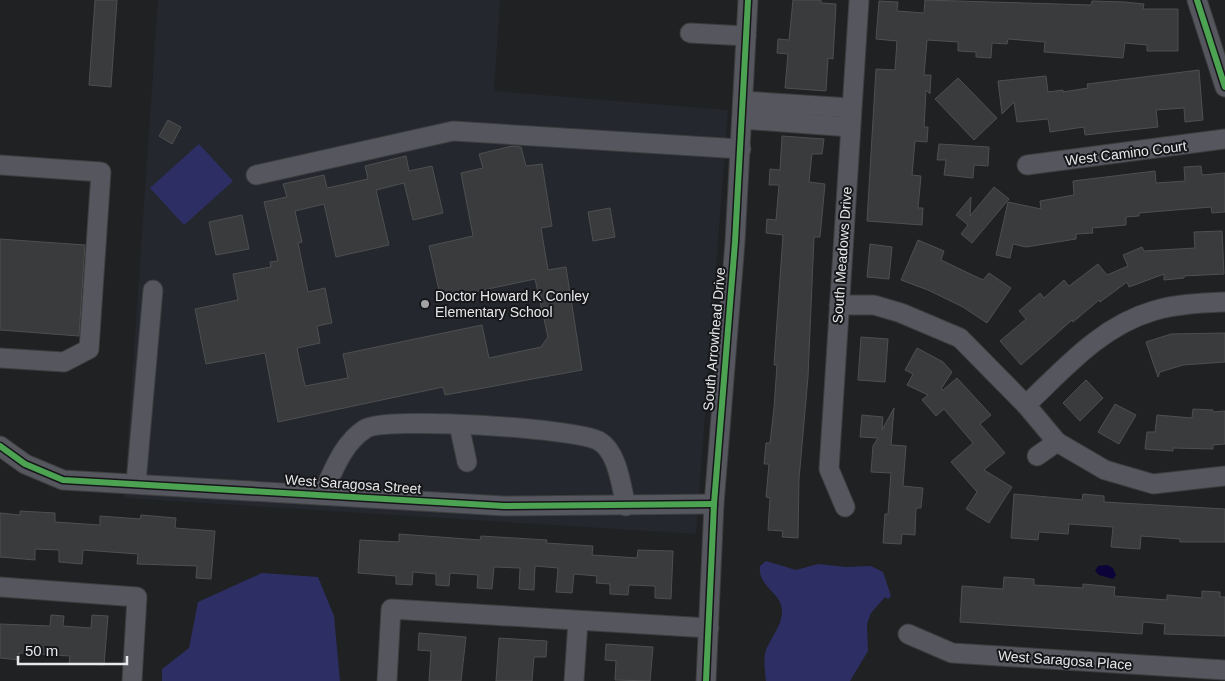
<svg xmlns="http://www.w3.org/2000/svg" width="1225" height="681" viewBox="0 0 1225 681" font-family="Arial,sans-serif">
	<rect width="100%" height="100%" fill="#202122"/>
	<polygon fill="#25272e" points="158,0 500,0 494,91 728,110 696,534 124,498"/>
	<g fill="#2d2f64">
		<polygon points="199,144 233,181 184,225 150,188"/>
		<path d="M766,561L796,570L818,564L846,567L871,566L883,572L891,596L888,599L885,597L871,613L867,624L868,651L850,681H766C765,671 763,659 766,650C771,637 783,624 782,610C781,592 757,586 760,566Z"/>
		<polygon points="262,573 318,577 334,616 340,681 162,681 162,669 189,648 198,602"/>
	</g>
	<polygon fill="#0c0338" points="1107,565 1113,568 1116,575 1113,579 1099,575 1095,571 1098,566"/>
	<g fill="#3a3b3c" stroke="#4f4f51">
		<polygon points="95,0 117,0 111,87 89,85"/>
		<polygon points="793,0 821,0 821,3 836,4 833,59 828,58 826,91 785,88 788,54 777,53 778,39 789,40"/>
		<polygon points="925,0 1091,5 1092,1 1124,2 1144,4 1143,9 1178,9 1178,51 1147,51 1147,45 1125,43 1123,58 1044,52 1045,42 1008,39 1007,44 992,43 991,58 976,57 976,52 958,51 958,42 927,40 924,75 931,75 930,94 926,90 924,127 928,127 927,142 915,141 912,175 921,176 918,208 923,208 922,225 867,221 876,69 895,70 897,41 876,39 879,1 898,2 897,11 924,13"/>
		<polygon points="1199,70 1203,120 1185,122 1184,108 1156,110 1158,127 1085,135 1084,127 1050,132 1048,119 1017,122 1014,102 1002,114 998,81 1046,76 1048,92 1063,90 1063,92 1088,88 1087,84"/>
		<polygon points="958,78 997,118 974,140 935,99"/>
		<polygon points="168,120 181,127 172,144 159,136"/>
		<polygon points="782,136 824,139 822,154 812,154 809,182 825,184 820,237 814,237 808,377 799,479 798,538 782,537 783,531 768,530 770,498 766,497 769,464 764,464 766,443 770,443 774,408 777,365 774,365 783,235 766,233 767,219 776,220 779,185 769,185 770,169 780,170"/>
		<polygon points="939,144 989,147 988,166 974,165 973,178 944,175 946,160 937,160"/>
		<polygon points="512,146 521,147 526,166 542,164 552,226 541,228 548,270 566,267 582,370 445,395 443,387 278,422 265,353 206,364 195,309 238,300 233,274 271,267 270,262 278,261 264,202 287,197 283,184 324,175 327,188 368,179 365,166 406,156 409,171 432,166 443,213 413,220 404,183 376,190 389,245 336,257 324,204 295,211 302,242 298,243 308,292 325,288 332,323 317,326 320,343 297,348 305,386 348,378 343,354 482,325 489,358 541,347 548,337 535,279 441,299 429,246 473,236 461,173 483,168 479,154"/>
		<polygon points="1201,166 1202,175 1225,173 1225,212 1212,213 1211,207 1139,213 1139,216 1126,217 1126,225 1092,228 1093,233 1076,234 1076,239 1026,247 1013,244 1010,258 996,255 1008,202 1041,209 1040,201 1074,195 1073,181 1155,171 1156,183 1185,181 1184,167"/>
		<polygon points="994,187 1009,199 972,243 961,234 968,225 956,215 971,197 970,216"/>
		<polygon points="610,208 615,237 593,241 588,212"/>
		<polygon points="242,215 249,249 216,255 209,222"/>
		<polygon points="1222,231 1224,274 1184,276 1184,278 1164,280 1164,274 1129,287 1127,282 1100,302 1099,300 1073,322 1072,320 1021,365 1000,341 1026,319 1019,311 1040,293 1044,298 1064,280 1069,286 1098,264 1107,275 1128,266 1123,255 1142,247 1144,251 1195,248 1194,232"/>
		<polygon points="0,239 85,245 79,336 0,330"/>
		<polygon points="918,240 944,251 941,260 983,280 989,273 1011,288 987,323 963,307 928,290 901,280"/>
		<polygon points="870,244 892,247 889,279 867,277"/>
		<polygon points="1225,333 1225,362 1183,365 1160,372 1158,377 1146,342 1171,334"/>
		<polygon points="861,337 888,339 885,382 858,380"/>
		<polygon points="917,348 943,362 952,372 941,389 943,390 957,378 991,415 980,424 1005,453 984,470 1012,487 989,523 966,509 977,492 951,462 973,443 944,409 936,416 922,400 928,395 907,385 913,374 905,370"/>
		<polygon points="1086,380 1103,398 1080,421 1063,403"/>
		<polygon points="1115,404 1136,415 1119,444 1098,432"/>
		<polygon points="894,408 891,445 906,446 903,486 923,488 921,508 916,508 915,535 902,534 901,544 883,543 885,514 888,514 891,473 871,472 873,446 878,438 860,437 862,415 883,417 882,430"/>
		<polygon points="1193,409 1213,410 1213,412 1225,411 1225,444 1213,445 1213,449 1173,448 1173,451 1145,449 1147,432 1155,432 1157,415 1192,418"/>
		<polygon points="1014,494 1082,500 1083,494 1104,496 1104,502 1225,509 1225,542 1180,542 1180,539 1141,536 1140,549 1111,547 1113,527 1069,524 1068,534 1039,532 1038,540 1011,538"/>
		<polygon points="20,511 55,513 55,522 100,525 100,516 140,519 141,515 176,518 175,528 215,531 211,579 196,578 197,566 137,564 138,554 83,550 82,564 59,562 59,550 35,549 35,560 0,557 0,513 20,515"/>
		<polygon points="399,534 480,540 481,536 547,540 546,543 593,546 592,555 637,558 638,550 673,551 671,599 655,598 655,586 629,585 628,595 610,594 610,584 596,583 597,576 574,574 572,593 556,592 558,568 535,566 534,590 519,589 520,568 494,567 492,589 477,588 478,575 450,573 449,586 436,585 436,574 413,572 412,585 396,584 396,576 358,573 360,540 399,542"/>
		<polygon points="1004,577 1034,579 1034,585 1083,588 1083,584 1115,587 1114,596 1167,600 1167,595 1202,598 1202,591 1220,592 1220,597 1225,597 1225,636 1164,634 1165,624 1143,622 1142,634 960,622 962,586 1003,589"/>
		<polygon points="51,615 64,616 63,626 91,628 92,615 108,616 104,665 69,663 70,656 19,653 19,660 0,658 0,624 50,626"/>
		<polygon points="419,633 466,637 461,681 429,681 431,651 418,650"/>
		<polygon points="499,638 547,641 546,657 534,657 532,681 496,681"/>
		<polygon points="606,644 653,647 650,681 615,680 616,661 605,660"/>
	</g>
	<g fill="none" stroke-linecap="round" stroke-linejoin="round">
		<g stroke="#3c3d3e" stroke-width="21">
			<g id="minor">
				<polyline points="1197,0 1225,87"/>
				<polyline points="690,33 746,36"/>
				<polyline points="743,101 851,108"/>
				<polyline points="742,119 850,127"/>
				<polyline points="0,165 101,172 89,349 64,362 0,358"/>
				<polyline points="1027,165 1225,139"/>
				<polyline points="256,175 453,131 741,149"/>
				<polyline points="839,305 874,305 901,313 960,338 1026,405 1057,442 1105,470 1153,484 1225,476"/>
				<path d="M1026,405C1064,369 1101,326 1153,311C1176,304 1201,303 1225,302"/>
				<polyline points="459,425 467,462"/>
				<polyline points="0,446 25,464 63,480 504,506 714,504"/>
				<polyline points="1037,456 1057,442"/>
				<polyline points="136,483 153,290"/>
				<path d="M322,495C333,472 342,444 365,429C384,416 577,428 599,441C618,452 621,486 626,506"/>
				<polyline points="845,507 829,469 859,0"/>
				<polyline points="0,587 137,597 132,681"/>
				<polyline points="908,634 952,653 1225,670"/>
				<polyline points="387,681 391,609 709,628"/>
				<polyline points="574,681 578,621"/>
				<polyline points="706,681 714,504 735,242 748,0"/>
			</g>
		</g>
		<use href="#minor" stroke="#55565e" stroke-width="19"/>
		<g stroke="#16171a" stroke-width="9">
			<g id="cycleway">
				<polyline points="1197,0 1225,87"/>
				<polyline points="0,446 25,464 63,480 504,506 714,504"/>
				<polyline points="706,681 714,504 735,242 748,0"/>
			</g>
		</g>
		<use href="#cycleway" stroke="#4ca352" stroke-width="6"/>
	</g>
	<circle fill="#a2a2a4" stroke="#16171a" stroke-width="2" cx="425" cy="304" r="5"/>
	<g text-anchor="middle" stroke-width="4" stroke-linejoin="round" paint-order="stroke">
		<g font-size="14" fill="#e8e8ea" stroke="#16171a">
			<text transform="translate(1126 153) rotate(-7)" y="5">West Camino Court</text>
			<text transform="translate(842 255) rotate(-86)" y="5">South Meadows Drive</text>
			<text transform="translate(714 339) rotate(-85)" y="5">South Arrowhead Drive</text>
			<text transform="translate(353 484) rotate(4)" y="5">West Saragosa Street</text>
			<text transform="translate(1065 660) rotate(4)" y="5">West Saragosa Place</text>
		</g>
		<g font-size="14" fill="#e8e8ea" stroke="#16171a" text-anchor="start">
			<text x="435" y="301">Doctor Howard K Conley<tspan x="435" dy="16">Elementary School</tspan></text>
		</g>
	</g>
	<path d="M18 656v8h109v-8" fill="none" stroke="#e8e8ea" stroke-width="2.5"/>
	<text x="25" y="656" font-size="15" fill="#e8e8ea" stroke="#16171a" stroke-width="4" paint-order="stroke">50 m</text>
</svg>
